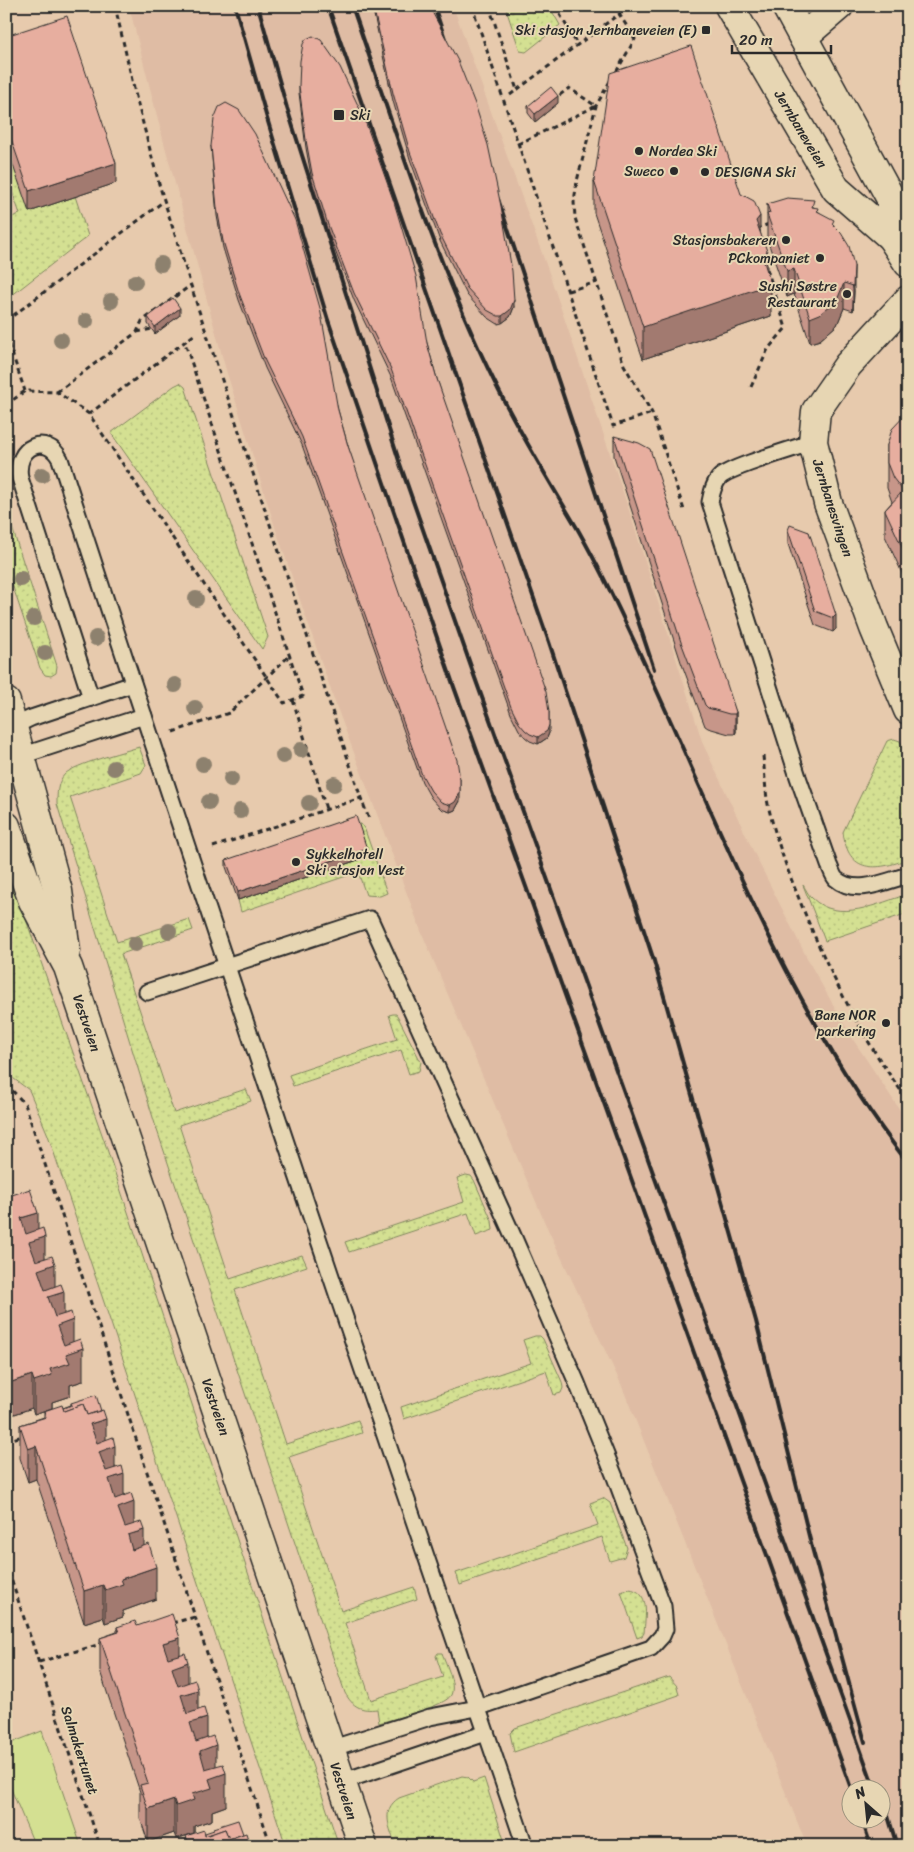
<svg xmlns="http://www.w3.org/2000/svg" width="914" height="1852" viewBox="0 0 914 1852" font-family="Sriracha,sans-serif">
	<defs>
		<pattern id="grass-dots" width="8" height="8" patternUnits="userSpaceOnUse" patternTransform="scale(1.25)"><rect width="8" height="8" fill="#d4e092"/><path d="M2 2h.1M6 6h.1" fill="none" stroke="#b6c07e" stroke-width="1.8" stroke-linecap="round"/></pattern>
	</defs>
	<rect width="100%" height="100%" fill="#e7caad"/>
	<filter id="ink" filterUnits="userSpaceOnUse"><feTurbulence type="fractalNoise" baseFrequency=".02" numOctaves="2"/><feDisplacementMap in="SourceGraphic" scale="10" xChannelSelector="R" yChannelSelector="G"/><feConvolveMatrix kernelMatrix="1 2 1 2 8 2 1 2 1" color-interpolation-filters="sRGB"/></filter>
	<g filter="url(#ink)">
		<path fill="#dfbca4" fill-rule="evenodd" d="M129,6H453L548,270L628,507L703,744L758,861L810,964L852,1038L908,1122V1846H807L621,1384L545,1223L421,931L336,705L276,530L226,370L163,139ZM852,1790H882V1820H852Z"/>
		<g fill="url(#grass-dots)" stroke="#80865e">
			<polygon points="505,6 549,6 560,25 526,52 520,51"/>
			<polygon points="6,144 75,196 88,236 11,296 6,282 6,219 20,214 6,174"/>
			<polygon points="180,383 185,387 268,637 262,649 111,433 174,386"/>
			<polygon points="6,509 57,666 56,673 51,676 45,675 40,668 6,566"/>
			<path d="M894,739L900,741L908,755V859C876,871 848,874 843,832L887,741Z"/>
			<path d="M139,747L146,765L141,773L70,797L117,942L189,919L193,930L121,954L174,1113L246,1089L251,1101L179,1125L230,1279L302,1255L307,1266L235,1290L286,1444L358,1420L362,1433L289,1457L341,1611L414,1587L417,1599L345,1623L371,1700L443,1677L436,1656L438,1653H442C446,1664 456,1684 451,1695C446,1706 393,1719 379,1723L377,1709C361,1711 353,1707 345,1693L155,1124L57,804C57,794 57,782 65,774C75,764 123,752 139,747Z"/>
			<polygon points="356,824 361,824 365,830 387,893 380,896 366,895 358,872 241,912 238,900 366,857"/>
			<polygon points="6,863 105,1143 339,1846 286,1846 48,1135 29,1090 6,1073"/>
			<path d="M803,885C806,889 808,895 812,898C838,924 879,903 908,894V913L825,941Z"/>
			<polygon points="393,1014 396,1014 398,1017 421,1062 419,1071 409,1074 401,1050 293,1086 289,1075 397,1039 389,1015"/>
			<polygon points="466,1175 471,1176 474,1180 492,1221 493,1230 476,1236 468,1213 349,1252 345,1242 464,1202 457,1178"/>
			<polygon points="535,1336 540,1336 543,1339 562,1382 563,1388 561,1393 554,1395 546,1371 404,1419 401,1407 531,1363 523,1340"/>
			<polygon points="603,1498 610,1503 627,1548 624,1557 610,1561 602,1537 460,1585 456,1573 598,1525 590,1503"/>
			<path d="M629,1589C651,1591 645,1617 644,1633L642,1636L637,1638L621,1592Z"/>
			<polygon points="669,1677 677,1686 679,1695 514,1752 510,1733 515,1728"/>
			<path d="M462,1776L468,1777L473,1782L484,1778L506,1846H396C390,1829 380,1810 399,1798Z"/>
		</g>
		<polygon fill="#d4e092" stroke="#80865e" points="42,1731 81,1846 35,1846 6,1777 6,1745"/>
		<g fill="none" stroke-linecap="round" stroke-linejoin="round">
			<g stroke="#2b2b2b" stroke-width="19">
				<g id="service">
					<path d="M813,442C796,448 730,467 720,477C713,484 712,493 710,502L798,777L829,865C831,869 833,876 836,879C855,896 887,881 908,875"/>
					<path d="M91,698L20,478C14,446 47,433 60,459C210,923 367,1385 525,1846"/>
					<polyline points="8,729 31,718 133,684"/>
					<polyline points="6,757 21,756 144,716"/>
					<polyline points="147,992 370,919 514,1238 577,1383 615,1477 663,1606 665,1629 662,1636 651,1648 477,1708 430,1717 330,1749"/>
					<polyline points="341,1782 486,1733"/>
				</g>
			</g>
			<g stroke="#2b2b2b" stroke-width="31">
				<g id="minor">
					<polyline points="803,37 839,6"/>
					<polyline points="908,300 848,365 816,411 813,442 828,503 874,628 908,710"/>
				</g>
			</g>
			<g stroke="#2b2b2b" stroke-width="31">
				<g id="tertiary">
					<polyline points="6,702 58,891 66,951"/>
					<polyline points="6,826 33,901 68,967 363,1846"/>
				</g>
			</g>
			<g stroke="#2b2b2b" stroke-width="31">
				<g id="primary">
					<polyline points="729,6 836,189 891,237 908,263"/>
					<polyline points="786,6 891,199 891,237"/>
				</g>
			</g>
			<g stroke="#2b2b2b" stroke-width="3" stroke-dasharray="5 4" stroke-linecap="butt">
				<polyline points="115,6 135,93 159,184 198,308 361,798 369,819"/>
				<polyline points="472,6 613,426 652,413"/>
				<polyline points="489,6 517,90"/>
				<polyline points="555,6 577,44"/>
				<polyline points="614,6 635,39 615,74"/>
				<polyline points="610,81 596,106 577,181 574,202 575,218 624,365 652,413 685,513"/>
				<polyline points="510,95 619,14 627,6"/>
				<polyline points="518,144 596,106 569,88 556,98"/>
				<polyline points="756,229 769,224"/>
				<polyline points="568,291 597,282"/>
				<polyline points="6,321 164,201"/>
				<polyline points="137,332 152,329"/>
				<polyline points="6,336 25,391"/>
				<polyline points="751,387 768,349 786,328 766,266"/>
				<polyline points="57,392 137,332 142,321 191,285"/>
				<polyline points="6,405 25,391 57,392 89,414 284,703 303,696 185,343"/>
				<polyline points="89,414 195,334"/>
				<polyline points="293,700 326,809"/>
				<polyline points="173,732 229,713 289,656"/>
				<path d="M763,756C765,774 765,792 769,809C778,848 793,884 808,921C835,984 866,1045 908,1100"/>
				<polyline points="213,847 361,798"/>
				<polyline points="6,1084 25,1104 271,1846"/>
				<polyline points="6,1441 22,1436"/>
				<polyline points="6,1564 100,1846"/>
				<polyline points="172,1623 195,1617"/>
				<polyline points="39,1662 104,1643"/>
			</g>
			<use href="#service" stroke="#e7d6b3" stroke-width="15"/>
			<use href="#minor" stroke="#e7d6b3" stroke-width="28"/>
			<use href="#tertiary" stroke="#e7d6b3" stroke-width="28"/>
			<use href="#primary" stroke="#e7d6b3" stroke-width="28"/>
			<g stroke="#2b2b2b" stroke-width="4">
				<polyline points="235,6 266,115 328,320 454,687 852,1791"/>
				<polyline points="258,6 287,108 400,464 475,678 875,1790"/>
				<polyline points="328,6 549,642 654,961 756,1321 811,1544 865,1742"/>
				<path d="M352,6C396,132 435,261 494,381C519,432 548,479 577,528C598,565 617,604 635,643C718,820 786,1008 908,1163"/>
				<polyline points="434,6 446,42"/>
				<polyline points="498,199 654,669"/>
				<polyline points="882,1796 897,1846"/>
				<polyline points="862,1820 871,1846"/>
			</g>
		</g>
		<g fill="#8d816e">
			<circle cx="161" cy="264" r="8"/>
			<circle cx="135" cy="282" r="8"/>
			<circle cx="111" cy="301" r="8"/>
			<circle cx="86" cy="321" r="8"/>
			<circle cx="61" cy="340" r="8"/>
			<circle cx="42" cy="475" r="8"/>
			<circle cx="21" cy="579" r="8"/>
			<circle cx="196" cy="599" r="8"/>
			<circle cx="34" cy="618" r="8"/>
			<circle cx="96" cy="638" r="8"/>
			<circle cx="45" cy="653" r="8"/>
			<circle cx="175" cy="685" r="8"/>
			<circle cx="195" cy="708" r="8"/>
			<circle cx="301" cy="750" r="8"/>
			<circle cx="283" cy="756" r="8"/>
			<circle cx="203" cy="764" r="8"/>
			<circle cx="114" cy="768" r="8"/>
			<circle cx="231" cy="779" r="8"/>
			<circle cx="334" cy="784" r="8"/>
			<circle cx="209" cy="802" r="8"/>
			<circle cx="309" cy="803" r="8"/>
			<circle cx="240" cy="811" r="8"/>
			<circle cx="169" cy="931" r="8"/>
			<circle cx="135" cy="944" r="8"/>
		</g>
		<g fill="#c79689" stroke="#2b2b2b">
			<polygon points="372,6 429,6 514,307 510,317 502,323 498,324 487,317 467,295 440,241 410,159 393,101"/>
			<polygon points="6,36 116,183 29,212 6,145"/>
			<polygon points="299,86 427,343 437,379 549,733 547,738 538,744 530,741 525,737 519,730 511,714 391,377 354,300 328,232 312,181 306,148 299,93"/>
			<polygon points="558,103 535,122 528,113 528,106"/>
			<polygon points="211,146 338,410 348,446 460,801 455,810 450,812 441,809 431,798 422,782 302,445 265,368 239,300 223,248 217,216"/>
			<polygon points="594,181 741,194 760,230 767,271 771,316 643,359 594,213"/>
			<polygon points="767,204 814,207 818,211 834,225 854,291 853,311 844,308 837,325 820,340 810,343 794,294 787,297 767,239"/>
			<polygon points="180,315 155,334 148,324 148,317"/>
			<polygon points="908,412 908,586 885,536 885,510 892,502 887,488 887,445"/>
			<polygon points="614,436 736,712 736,732 735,734 729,734 708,728 705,726 681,662 614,456"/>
			<polygon points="788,530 809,532 836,629 833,632 815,625 788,544"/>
			<polygon points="367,857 238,900 226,867 226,860"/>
			<polygon points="6,1197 38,1230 45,1258 73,1342 83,1381 70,1385 70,1396 52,1402 52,1408 34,1414 32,1408 6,1417"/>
			<polygon points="71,1403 106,1440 134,1524 144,1546 156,1599 123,1611 123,1617 105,1623 103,1617 84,1623 36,1479 28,1482 20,1458 20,1425 44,1417 44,1411 63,1408 71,1405"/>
			<polygon points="137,1626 180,1654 188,1682 216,1766 226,1806 212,1811 212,1820 194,1826 194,1833 176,1839 174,1833 148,1842 140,1818 140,1792 100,1671 100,1638 117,1632 117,1627"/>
		</g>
		<g fill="#a27a6f" stroke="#2b2b2b">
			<polygon points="558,96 558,103 535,122 535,114"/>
			<polygon points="116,163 116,183 29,212 29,191"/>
			<polygon points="760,216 760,248 756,221"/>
			<polygon points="767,251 767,284 771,284 771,316 643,359 643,327 763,259"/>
			<polygon points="854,266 854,291 853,311 853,286"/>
			<polygon points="794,269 794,294 787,297 787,271"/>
			<polygon points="844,283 844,308 837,325 820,340 810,343 810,318"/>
			<polygon points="514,300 514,307 510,317 502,323 502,316"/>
			<polygon points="180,308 180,315 155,334 155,327"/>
			<polygon points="836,615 836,629 833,632 833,618"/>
			<polygon points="549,712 549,733 547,738 538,744 538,737"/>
			<polygon points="736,712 736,732 735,734 735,714"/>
			<polygon points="460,779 460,801 455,810 450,812 450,805"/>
			<polygon points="367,849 367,857 238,900 238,892"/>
			<polygon points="38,1213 38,1239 45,1237 45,1267 55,1264 55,1295 64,1292 64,1323 73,1320 73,1351 83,1348 83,1381 70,1385 70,1396 52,1402 52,1408 34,1414 34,1381 21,1218"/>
			<polygon points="32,1375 32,1408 6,1417 6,1384"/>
			<polygon points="106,1419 106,1449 115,1446 115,1477 124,1474 124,1505 134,1502 134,1533 144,1530 144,1563 128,1568 90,1424"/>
			<polygon points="36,1446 36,1479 28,1482 28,1449"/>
			<polygon points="156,1567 156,1599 123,1611 123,1617 105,1623 105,1590 121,1579"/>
			<polygon points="103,1585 103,1617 84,1623 84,1591"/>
			<polygon points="180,1638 180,1665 188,1662 188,1693 198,1690 198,1721 207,1718 207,1748 216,1745 216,1776 226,1773 226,1806 212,1811 212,1820 194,1826 194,1833 176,1839 176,1806 163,1643"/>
			<polygon points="174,1800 174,1833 148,1842 148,1809"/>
			<polygon points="249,1843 249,1846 241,1846"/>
		</g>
		<g fill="#e7ae9f" stroke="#2b2b2b">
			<polygon points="373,6 429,6 458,61 475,104 488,145 501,206 512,271 514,300 510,310 502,316 498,316 487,310 467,288 440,234 410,152 393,93"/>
			<polygon points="67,16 116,163 29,191 6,124 6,36"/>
			<polygon points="313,36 321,40 340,67 364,118 394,202 416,276 427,343 437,379 546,692 549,712 549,725 547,731 538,737 530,734 525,730 519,723 511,707 391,369 354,293 328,225 312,173 306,140 299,86 300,61 303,44 306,39"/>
			<polygon points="691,46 741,194 754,201 760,216 756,221 767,251 763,259 771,284 643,327 594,181 610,73"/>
			<polygon points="551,87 558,96 535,114 528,106"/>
			<polygon points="226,103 239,110 255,134 295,220 320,308 338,410 348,446 457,760 460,779 460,793 455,802 450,805 441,802 431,791 422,775 302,437 265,361 239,293 223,241 217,208 211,146 214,119 219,107"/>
			<polygon points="787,198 814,200 812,207 818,208 817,211 834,220 832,224 841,233 849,246 854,266 853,286 844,283 837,300 820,314 810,318 794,269 787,271 767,214 770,213 767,204"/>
			<polygon points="173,298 180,308 155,327 148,317"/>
			<polygon points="908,412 908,560 885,510 903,491 893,478 887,463 887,445 892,429"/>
			<polygon points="614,436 639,443 650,449 736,712 735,714 729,714 708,708 705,705 681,642"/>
			<polygon points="790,525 809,532 836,615 833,618 815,611 788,530"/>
			<polygon points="356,816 367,849 238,892 226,860"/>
			<polygon points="30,1189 38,1213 21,1218 26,1234 43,1228 45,1237 29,1242 36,1261 52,1256 55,1264 38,1270 45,1290 61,1284 64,1292 48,1297 55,1317 71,1312 73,1320 57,1326 64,1345 80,1339 83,1348 66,1354 70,1363 50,1369 52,1375 34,1381 32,1375 6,1384 6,1197"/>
			<polygon points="96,1395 101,1411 87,1415 83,1404 64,1411 63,1408 72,1405 71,1403"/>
			<polygon points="83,1404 87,1415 103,1410 106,1419 90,1424 97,1443 113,1437 115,1446 99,1452 106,1471 122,1466 124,1474 109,1479 115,1499 131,1493 134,1502 118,1508 125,1527 141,1522 144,1530 128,1535 132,1550 149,1544 156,1567 121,1579 123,1584 105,1590 103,1585 84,1591 36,1446 28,1449 20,1425 46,1417 44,1411 62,1405 64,1411"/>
			<polygon points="172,1614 180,1638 163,1643 168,1658 185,1653 188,1662 172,1668 178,1686 195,1680 198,1690 181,1695 187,1714 204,1708 207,1718 190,1723 196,1742 213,1736 216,1745 200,1751 205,1769 223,1764 226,1773 209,1779 212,1788 192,1794 194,1800 176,1806 174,1800 148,1809 140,1785 148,1783 100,1638 119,1632 117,1627 135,1621 137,1626"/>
			<polygon points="238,1820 243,1834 229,1839 225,1829 205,1836 205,1833 214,1830 213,1828"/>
			<polygon points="225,1829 229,1839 246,1833 249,1843 241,1846 176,1846 188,1842 186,1836 204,1830 205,1836"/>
		</g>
	</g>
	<g fill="#2b2b2b" stroke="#e7d6b3" stroke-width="2">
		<rect x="701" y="25" width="10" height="10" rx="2.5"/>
		<rect x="333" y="109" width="12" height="12" rx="2.5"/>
		<circle cx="639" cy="151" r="5"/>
		<circle cx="674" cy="171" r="5"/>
		<circle cx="705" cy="172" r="5"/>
		<circle cx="786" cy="240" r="5"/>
		<circle cx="820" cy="258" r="5"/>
		<circle cx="847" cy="294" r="5"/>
		<circle cx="296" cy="862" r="5"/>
		<circle cx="886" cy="1023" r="5"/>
	</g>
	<g text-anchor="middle" stroke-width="4" stroke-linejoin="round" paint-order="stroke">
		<g font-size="14" fill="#2b2b2b" stroke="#e7d6b3" text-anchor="end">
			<text x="696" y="35">Ski stasjon Jernbaneveien (E)</text>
			<text x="350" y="120" text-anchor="start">Ski</text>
			<text x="649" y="156" text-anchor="start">Nordea Ski</text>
			<text x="664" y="176">Sweco</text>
			<text x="715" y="177" text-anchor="start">DESIGNA Ski</text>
			<text x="776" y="245">Stasjonsbakeren</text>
			<text x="810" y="263">PCkompaniet</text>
			<text x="837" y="291">Sushi Søstre<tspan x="837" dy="16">Restaurant</tspan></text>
			<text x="306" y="859" text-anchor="start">Sykkelhotell<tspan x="306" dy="16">Ski stasjon Vest</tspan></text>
			<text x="876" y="1020">Bane NOR<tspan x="876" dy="16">parkering</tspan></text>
		</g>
		<g font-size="14" fill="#2b2b2b" stroke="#e7d6b3">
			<text transform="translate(801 129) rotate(59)" y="5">Jernbaneveien</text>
			<text transform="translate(833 508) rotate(72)" y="5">Jernbanesvingen</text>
			<text transform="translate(87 1023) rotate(71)" y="5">Vestveien</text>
			<text transform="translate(216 1407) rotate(71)" y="5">Vestveien</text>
			<text transform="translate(80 1750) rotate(72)" y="5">Salmakertunet</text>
			<text transform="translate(344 1791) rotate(72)" y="5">Vestveien</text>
		</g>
	</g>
	<rect width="914" height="1852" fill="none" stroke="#e7d6b3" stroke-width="25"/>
	<rect x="12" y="12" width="889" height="1827" fill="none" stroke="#2b2b2b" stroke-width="2" filter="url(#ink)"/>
	<g transform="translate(866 1804) rotate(333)"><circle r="24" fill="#e7d6b3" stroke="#9c927d"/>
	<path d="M0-4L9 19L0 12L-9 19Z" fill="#2b2b2b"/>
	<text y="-8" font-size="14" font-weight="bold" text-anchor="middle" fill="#2b2b2b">N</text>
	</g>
	<path d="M732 45v8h99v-8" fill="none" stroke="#2b2b2b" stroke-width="2.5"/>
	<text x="739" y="45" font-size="15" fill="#2b2b2b" stroke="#e7d6b3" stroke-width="4" paint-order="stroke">20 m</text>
</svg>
